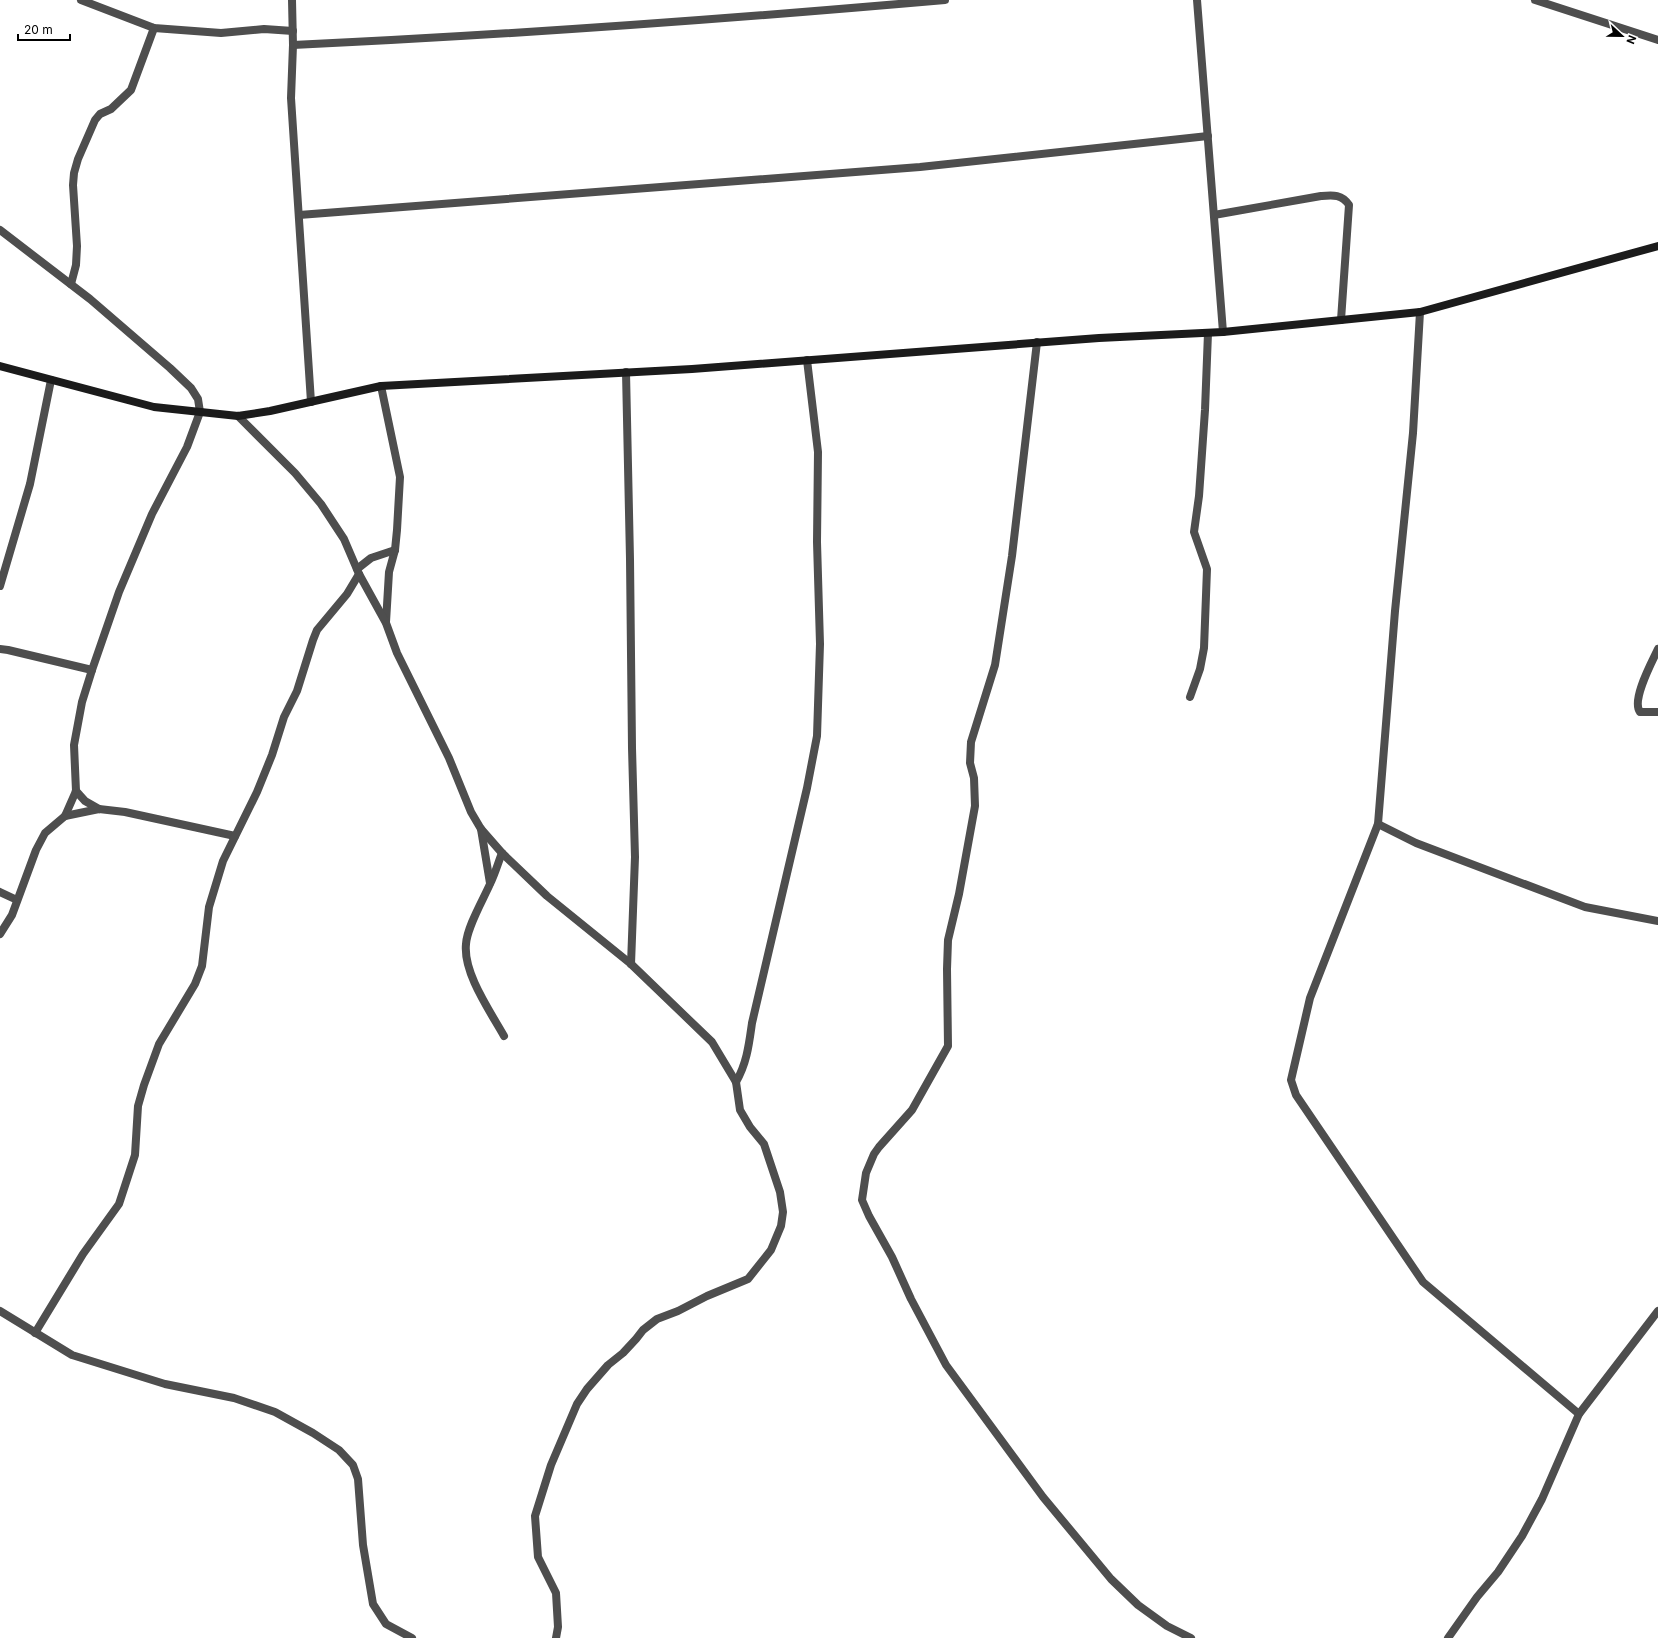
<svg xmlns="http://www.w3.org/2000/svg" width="1658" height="1638" viewBox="0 0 1658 1638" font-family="Inter,sans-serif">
	<rect width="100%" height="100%" fill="#fff"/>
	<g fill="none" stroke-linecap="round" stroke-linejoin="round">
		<g stroke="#4e4e4e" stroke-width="8">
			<polyline points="81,0 154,28 221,33 264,29 293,31"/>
			<polyline points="292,0 293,45 291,98 311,402"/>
			<polyline points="1197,0 1223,332"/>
			<polyline points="1535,0 1658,40"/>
			<path d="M293,45C511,35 728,19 945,0"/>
			<polyline points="299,215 920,167 1208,136"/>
			<path d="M1214,215L1321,196C1333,195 1342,194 1349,205L1341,320"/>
			<polyline points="0,230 90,299 170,368 191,388 198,399 200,412 187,447 152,514 119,592 92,670 82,702 74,745 76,791 65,816"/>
			<polyline points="71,284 76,265 77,246 73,185 74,173 78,159 95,120 100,114 111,109 131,90 154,28"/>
			<polyline points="1420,312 1413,433 1395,611 1378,824 1310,998 1291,1080 1296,1095 1423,1282 1579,1414"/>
			<polyline points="1037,342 1012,556 995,665 971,742 970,763 974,778 975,806 959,894 948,940 947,969 948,1046 912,1110 879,1147 874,1154 866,1173 862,1200 869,1216 892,1257 911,1299 946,1365 1043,1497 1111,1579 1138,1605 1167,1626 1191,1638"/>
			<polyline points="626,372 630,559 632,748 635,857 631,964"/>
			<polyline points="381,386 400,477 397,530 395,550 389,572 386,622"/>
			<polyline points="238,416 295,473 321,504 344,539 359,574 386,623 397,653 449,758 471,812 481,829 502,853 547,896 631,964 712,1042 736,1082 740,1110 750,1127 764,1144 780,1192 783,1212 781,1226 771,1250 748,1279 707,1296 678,1311 657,1319 643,1330 636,1339 623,1353 608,1365 587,1389 577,1404 551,1465 535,1516 538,1557 556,1593 558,1627 556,1638"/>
			<polyline points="357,569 371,558 395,550"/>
			<polyline points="0,586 30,484 51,380"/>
			<polyline points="0,649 8,650 92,670"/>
			<path d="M1658,649C1652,662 1631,700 1640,712H1658"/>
			<polyline points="1190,697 1200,669 1204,648 1207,569 1194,532 1199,496 1205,410 1208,333"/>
			<polyline points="76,791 85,801 99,809"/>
			<polyline points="1378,824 1416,843 1585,907 1658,921"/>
			<polyline points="481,829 490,883"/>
			<path d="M502,853C498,863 495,874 490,884C483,900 467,927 466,944C463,973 490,1011 504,1036"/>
			<polyline points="0,892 17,900"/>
			<polyline points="0,934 12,915 36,850 45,833 65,816 99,809 125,812 235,836"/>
			<path d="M736,1082C747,1063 749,1044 752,1023L807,788L817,736L820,644L817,542L818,452L807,360"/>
			<polyline points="0,1311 72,1355 165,1384 234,1398 275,1412 313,1433 339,1450 353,1465 358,1479 363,1545 373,1604 386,1624 412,1638"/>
			<polyline points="35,1333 83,1254 119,1204 135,1155 138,1106 144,1085 159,1044 195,984 202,966 209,907 223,861 257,792 272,755 284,717 297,691 313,640 317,630 347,594 359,574"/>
			<polyline points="1448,1638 1477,1597 1498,1572 1522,1536 1542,1499 1579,1414 1658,1311"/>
		</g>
		<polyline stroke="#1b1b1b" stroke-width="8" points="0,366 154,407 238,416 270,411 381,386 692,369 1099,338 1223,332 1420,312 1658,246"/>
	</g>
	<g transform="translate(1622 36) rotate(112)" stroke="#ffffff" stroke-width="3" paint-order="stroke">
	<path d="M0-3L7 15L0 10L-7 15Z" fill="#000000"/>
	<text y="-6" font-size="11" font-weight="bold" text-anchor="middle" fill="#000000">N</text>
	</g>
	<path d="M18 34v6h52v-6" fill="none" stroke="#000000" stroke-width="2"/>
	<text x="24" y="34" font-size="12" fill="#000000" stroke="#ffffff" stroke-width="3" paint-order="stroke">20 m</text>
</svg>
